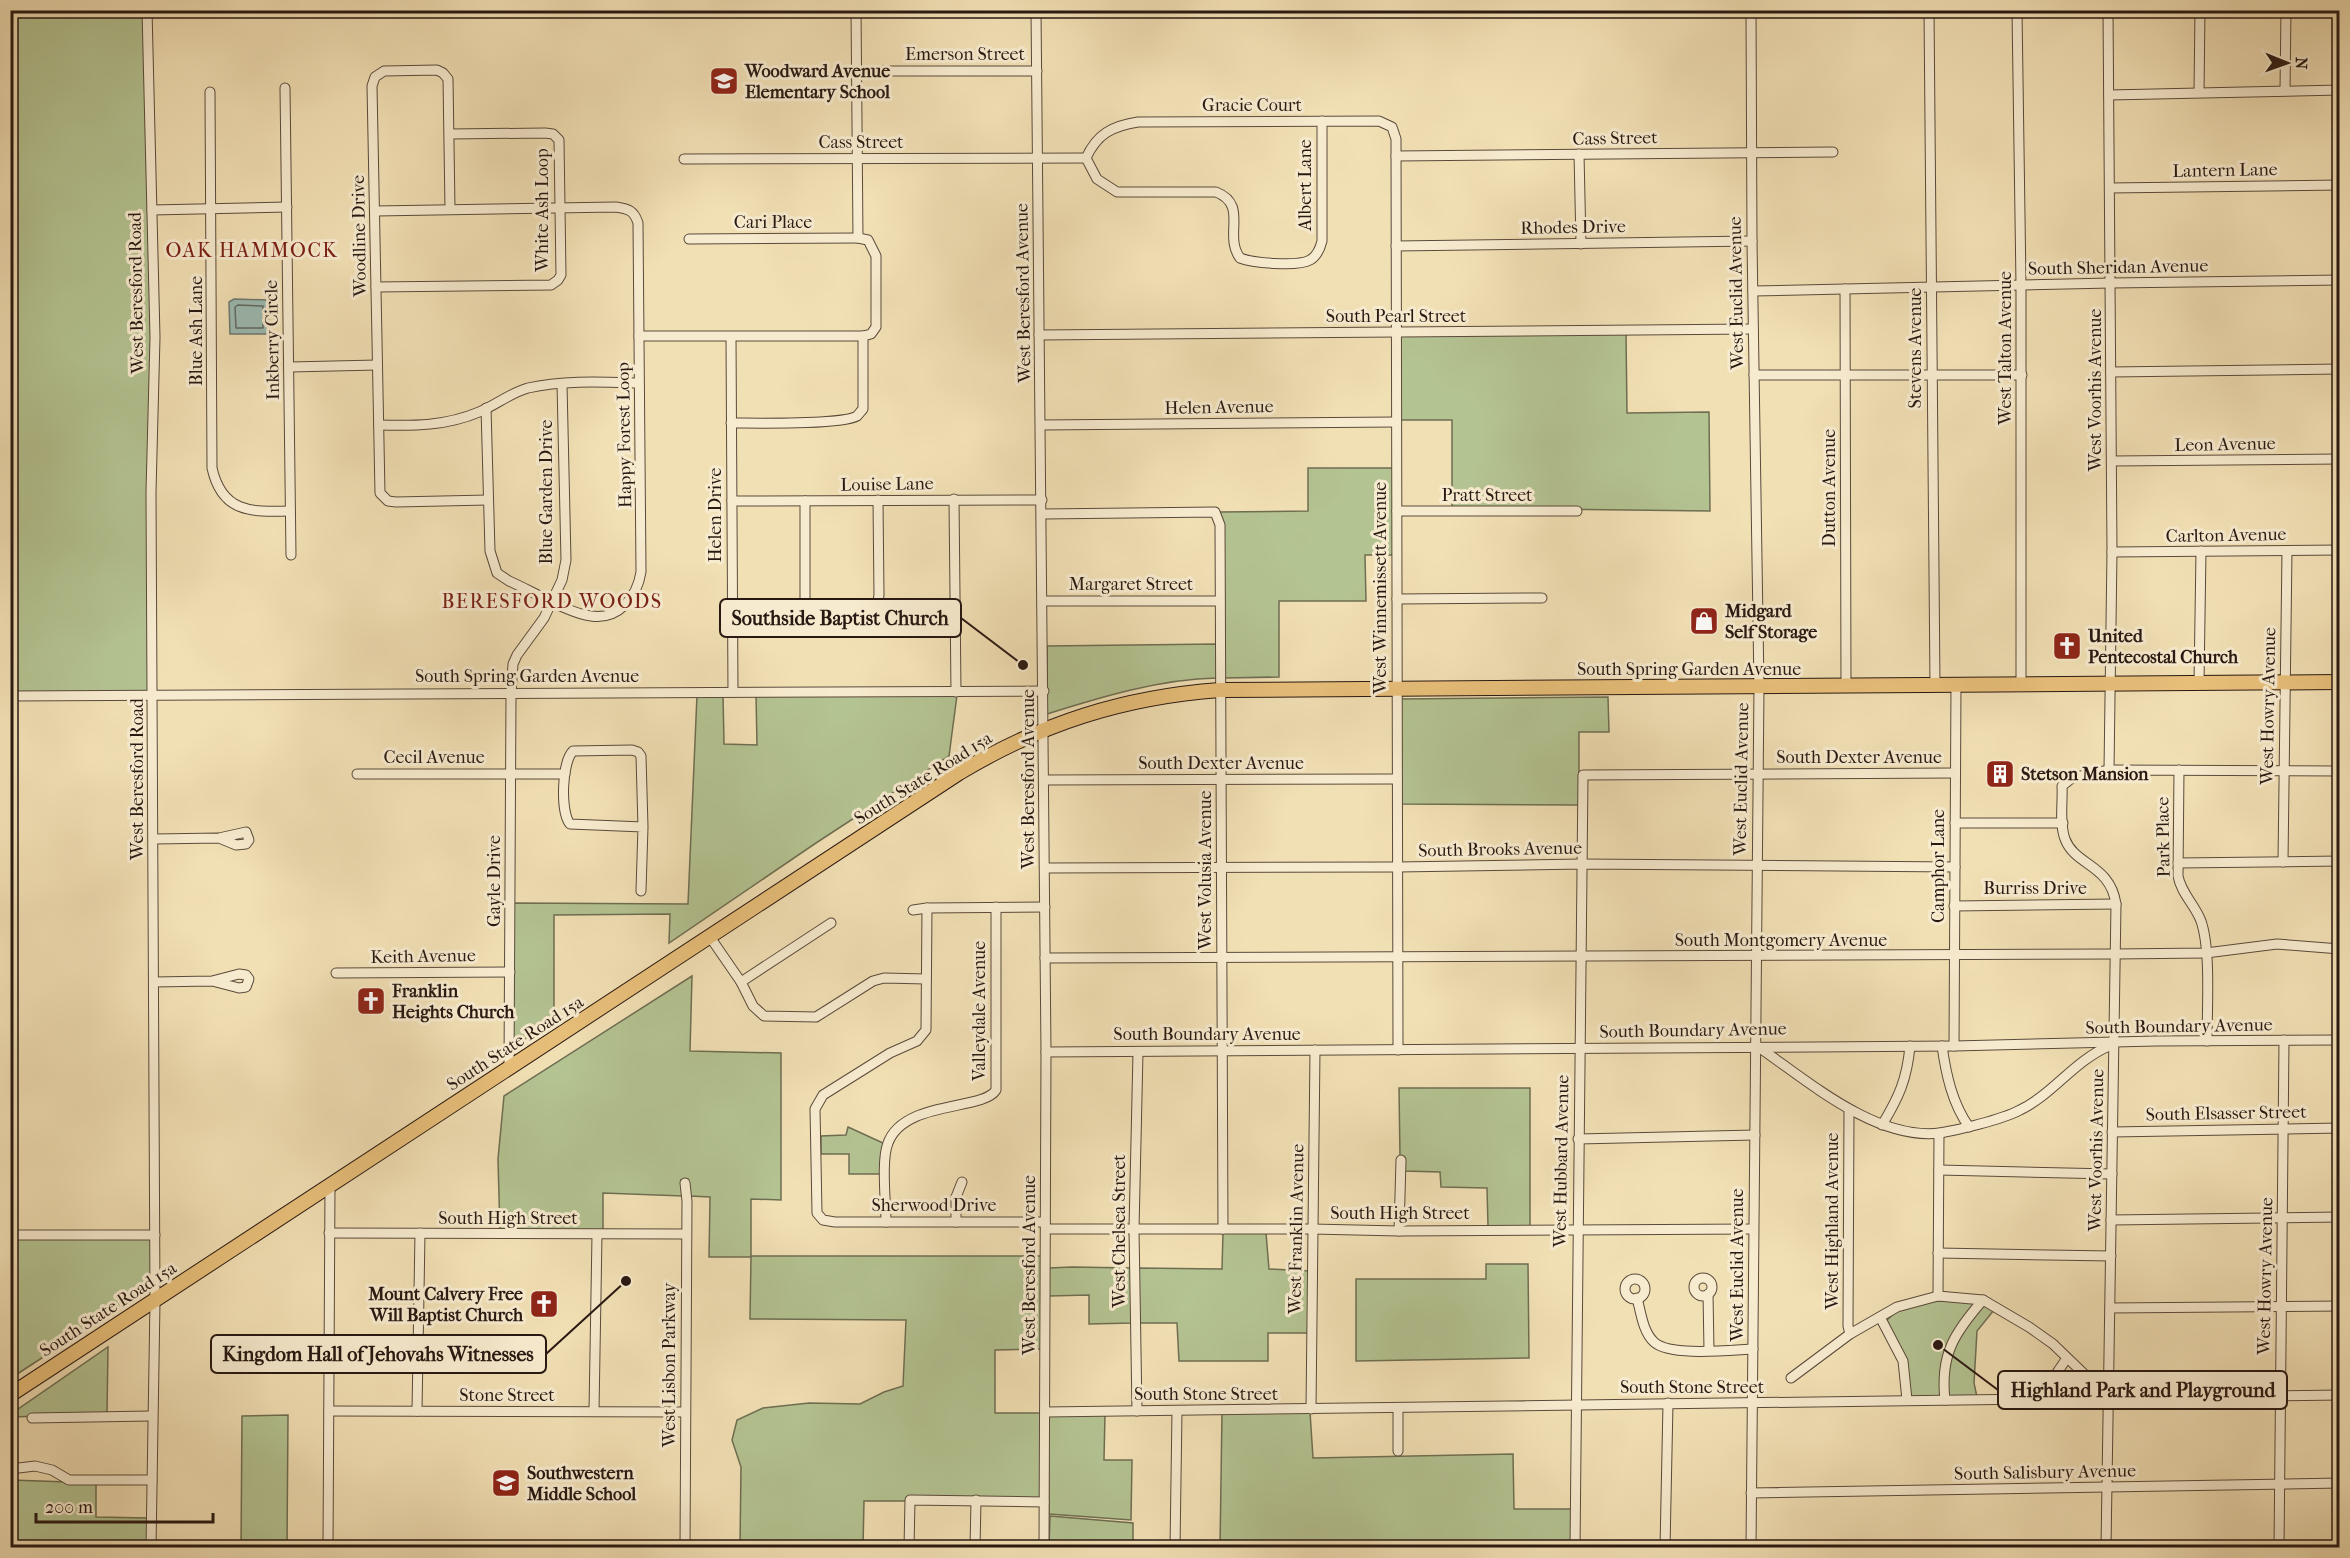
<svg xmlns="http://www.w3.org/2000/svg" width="2350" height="1558" viewBox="0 0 2350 1558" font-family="'IM FELL French Canon',serif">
	<rect width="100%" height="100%" fill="#f2e0b5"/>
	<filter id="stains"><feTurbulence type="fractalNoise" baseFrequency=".00333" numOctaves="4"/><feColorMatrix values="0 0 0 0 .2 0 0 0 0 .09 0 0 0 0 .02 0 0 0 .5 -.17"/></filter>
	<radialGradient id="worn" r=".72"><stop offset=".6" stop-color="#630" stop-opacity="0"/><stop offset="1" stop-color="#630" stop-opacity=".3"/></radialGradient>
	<g fill="#b4c392" stroke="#6e6e52" stroke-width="1.5">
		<polygon points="11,11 143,11 152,337 150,693 11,693"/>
		<polygon points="1626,334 1627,413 1709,412 1710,511 1452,508 1452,420 1400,420 1400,336"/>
		<polygon points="1308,468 1393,468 1393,555 1365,555 1366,601 1279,601 1279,677 1223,678 1219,512 1308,511"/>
		<path d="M1217,644V678C1160,679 1101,697 1047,714V646Z"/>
		<polygon points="697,695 723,695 724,744 757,745 756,695 957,695 949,756 816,843 669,943 670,914 554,915 554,1013 513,1050 513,903 688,904"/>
		<polygon points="1608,697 1609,732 1579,732 1579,805 1401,804 1401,699"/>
		<polygon points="692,976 690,1051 781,1053 781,1200 751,1199 751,1256 1042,1256 1042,1349 995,1350 995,1413 1042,1413 1041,1499 907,1497 907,1501 864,1501 863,1547 740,1547 741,1467 732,1440 737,1420 763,1408 809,1403 860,1404 884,1392 903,1386 906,1320 750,1319 751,1257 709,1257 710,1197 690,1196 688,1179 681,1180 683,1196 603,1193 603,1232 500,1232 498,1159 504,1096"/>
		<polygon points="1399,1088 1530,1088 1530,1226 1488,1226 1487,1188 1441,1187 1440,1172 1404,1171 1405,1158 1400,1157"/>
		<polygon points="848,1127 883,1143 882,1174 849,1174 849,1154 821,1154 821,1136 846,1135"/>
		<polygon points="1223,1233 1266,1233 1269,1269 1309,1271 1308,1333 1268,1333 1268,1361 1179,1361 1177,1323 1139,1323 1138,1268 1222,1269"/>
		<polygon points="151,1237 151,1287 11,1378 11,1238"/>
		<polygon points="1486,1264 1528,1264 1529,1358 1356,1361 1356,1279 1486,1279"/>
		<polygon points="1072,1267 1131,1268 1132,1323 1089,1324 1089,1295 1049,1296 1049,1268"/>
		<path d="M1930,1301C1952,1301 1974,1300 1994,1310L1977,1331L1974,1383L1977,1397H1911L1905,1360L1887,1320L1898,1310Z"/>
		<polygon points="108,1347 107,1414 11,1417 11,1414"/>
		<polygon points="1310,1412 1313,1458 1513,1454 1514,1509 1571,1509 1571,1547 1220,1548 1222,1413"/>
		<polygon points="1048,1414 1105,1414 1104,1460 1132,1460 1131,1520 1049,1514"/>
		<polygon points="288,1415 287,1547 241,1547 242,1416"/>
		<polygon points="11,1480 96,1483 96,1517 148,1518 147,1546 11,1548"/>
		<polygon points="1050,1516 1133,1523 1133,1547 1049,1547"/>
	</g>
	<polygon fill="#9cbcb4" stroke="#6e7a73" stroke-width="1.5" points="234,299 268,300 269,334 230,334 229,302"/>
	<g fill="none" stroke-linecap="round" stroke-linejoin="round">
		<polygon stroke="#626a63" stroke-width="1.5" points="238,305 263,306 263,328 236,328 235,307"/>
		<g stroke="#5a4a3b" stroke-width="11">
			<g id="minor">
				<polyline points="147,10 155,337 151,492 155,1301 151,1548"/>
				<polyline points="1036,10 1046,1052 1044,1548"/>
				<polyline points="1929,10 1935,685"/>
				<polyline points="2017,10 2021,285 2021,685"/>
				<polyline points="2108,10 2112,552 2109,770"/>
				<polyline points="856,71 1037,71"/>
				<polyline points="285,88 291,555"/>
				<polyline points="2285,90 2286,10"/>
				<path d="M210,92L212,468C222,513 251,512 290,511"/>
				<polyline points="2199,92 2200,10"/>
				<polyline points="2109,95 2340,90"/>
				<polyline points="1579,154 1581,244"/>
				<polyline points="1396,156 1833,152"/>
				<path d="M1086,158C1097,134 1112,126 1138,122L1379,121L1392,127L1396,139L1398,1050"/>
				<path d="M1086,158L1097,179L1117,192H1216C1249,205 1223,235 1240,258C1253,263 1297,267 1310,260C1317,256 1320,249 1322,241V121"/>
				<polyline points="684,159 1086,158"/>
				<polyline points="2110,188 2340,185"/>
				<polyline points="450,209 448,79 443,73 437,70 384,71 375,77 372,86 380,493 388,501 396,502 488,500"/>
				<polyline points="152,210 287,207"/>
				<path d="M376,211L616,207C628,209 634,210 638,223L641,572C637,597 619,620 591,616C570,614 530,590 509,581L497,573L490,551L486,408"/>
				<polyline points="689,239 858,238"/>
				<polyline points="1396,246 1752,241"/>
				<polyline points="376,287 551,285 558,280 561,275 559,140 553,134 545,133 450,134"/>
				<polyline points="1845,289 1846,686"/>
				<polyline points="1753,291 2111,283 2340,280"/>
				<polyline points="1039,335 1753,329"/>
				<polyline points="639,336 863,336 871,334 876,327 876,256 868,240 858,238 856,10"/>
				<polyline points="731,337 733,692"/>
				<polyline points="290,367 377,365"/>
				<polyline points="2111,372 2340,369"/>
				<polyline points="1754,375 2022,375"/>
				<path d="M731,423C753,423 842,425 857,416C858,415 862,410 863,409V336"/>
				<path d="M379,425C414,426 446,426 479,412C496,405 510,393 528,388C563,380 603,382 638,383"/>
				<polyline points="1041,425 1396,422"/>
				<polyline points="2112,461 2340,459"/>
				<polyline points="954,499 956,692"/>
				<polyline points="732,501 1042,500"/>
				<polyline points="1397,511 1577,511"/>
				<polyline points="1043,514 1215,512 1220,525 1223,1229"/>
				<polyline points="2112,552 2340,550"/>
				<polyline points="1397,599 1542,598"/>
				<polyline points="1043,601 1220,601"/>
				<polyline points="805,614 805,501"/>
				<polyline points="733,615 869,613 877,607 879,595 878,500"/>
				<polyline points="2199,683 2201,551"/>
				<polyline points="10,696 1044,691"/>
				<path d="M2179,770L2178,876C2181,893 2195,905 2201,921C2211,950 2207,1009 2207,1041"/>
				<polyline points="357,774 565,774"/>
				<polyline points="1044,780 1397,779"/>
				<polyline points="1955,823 2063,823"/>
				<polyline points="154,839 219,838 246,832 249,840 246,844 236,845 219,838"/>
				<polyline points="2283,862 2287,551"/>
				<polyline points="2178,863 2340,861"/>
				<polyline points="1045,868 1398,867 1582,864 1955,867"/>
				<path d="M641,891L643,827L641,756L638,752L632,750L573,751C562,762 560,811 570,824L643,827"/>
				<polyline points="1954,906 2116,904"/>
				<polyline points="927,908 926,1030 917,1041 890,1053 823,1095 815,1109 817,1213 823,1220 835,1222 1045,1222"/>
				<polyline points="913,910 927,908 1045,907"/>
				<polyline points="710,937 741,982 753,1006 764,1016 816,1017 873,981 884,978 926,979"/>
				<polyline points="1045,958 2115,954 2206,953 2277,944 2340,949"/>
				<polyline points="336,973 510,972"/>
				<polyline points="154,982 212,981 239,974 246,975 249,979 246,987 239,988 212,981"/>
				<polyline points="741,982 831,923"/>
				<path d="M1757,1046C1808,1081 1876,1141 1940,1133C1952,1131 1965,1128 1976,1125C1991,1121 2007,1117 2020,1110C2053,1094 2074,1061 2109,1046"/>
				<path d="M1942,1046C1946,1074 1952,1103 1969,1127"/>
				<polyline points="1954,1046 1956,685"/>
				<polyline points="1046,1052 1954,1046 2156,1041 2340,1040"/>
				<polyline points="509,1068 511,694 513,664 517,655 544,618 562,580 566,560 562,384"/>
				<polyline points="1849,1109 1848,1326 1850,1334"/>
				<path d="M1882,1125C1899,1097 1907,1079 1910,1046"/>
				<polyline points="2112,1132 2340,1128"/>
				<polyline points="1578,1139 1755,1135"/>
				<polyline points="1939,1170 2112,1174"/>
				<polyline points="685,1183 687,1201 685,1548"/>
				<polyline points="2111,1220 2340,1217"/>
				<path d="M886,1222C886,1203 881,1160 888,1143C904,1100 983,1111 996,1090V907"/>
				<polyline points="956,1222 956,1197 962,1182"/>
				<polyline points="1046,1229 1312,1229 1399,1231 1753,1229"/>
				<polyline points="1399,1231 1401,1160"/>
				<polyline points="329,1233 686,1234"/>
				<polyline points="10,1235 155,1235"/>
				<polyline points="1938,1253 2111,1256"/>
				<circle cx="1703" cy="1287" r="9"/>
				<circle cx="1635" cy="1289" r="10"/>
				<polyline points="1708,1294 1709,1350"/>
				<polyline points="1938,1296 1939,1133"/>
				<path d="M1637,1298C1641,1313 1643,1332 1654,1342C1670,1357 1731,1350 1753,1349"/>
				<polyline points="2110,1308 2340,1306"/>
				<polyline points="1880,1317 1903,1361 1907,1400"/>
				<polyline points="1791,1378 1850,1334 1897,1307 1938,1296 1983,1300 2029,1327 2053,1344 2109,1398"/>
				<polyline points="2039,1399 2067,1358"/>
				<path d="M1945,1400C1940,1355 1954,1333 1983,1300"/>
				<polyline points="1398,1408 1398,1451"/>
				<polyline points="1311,1409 1315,1050"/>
				<polyline points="329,1411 685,1412"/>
				<polyline points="417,1411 420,1233"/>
				<polyline points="594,1411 597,1235"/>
				<polyline points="1137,1411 1134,1229 1138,1052"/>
				<polyline points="1045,1412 2340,1395"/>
				<polyline points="32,1418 151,1416"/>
				<polyline points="10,1469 35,1466 52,1470 69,1480 152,1480"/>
				<polyline points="1751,1493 2340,1483"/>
				<polyline points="328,1548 330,1186"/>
				<polyline points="909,1548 910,1500 1044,1502"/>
				<polyline points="975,1548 976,1500"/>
				<polyline points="1175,1548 1177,1411"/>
				<polyline points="1575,1548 1583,775 1955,773"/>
				<polyline points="1665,1548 1668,1403"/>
				<polyline points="1751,1548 1759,687 1752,241 1751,10"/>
				<path d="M2106,1548L2116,904C2110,864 2075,866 2065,839C2059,823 2063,803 2062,786L2072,778L2109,770L2340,771"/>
				<polyline points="2279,1548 2284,1040"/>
			</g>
		</g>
		<g stroke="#281812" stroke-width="16">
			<path id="highway" d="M10,1395L959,773C1042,723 1124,697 1220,690L2340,682"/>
		</g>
		<use href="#minor" stroke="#f7ebcf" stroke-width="9"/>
		<use href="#highway" stroke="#e9c07a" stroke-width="14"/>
	</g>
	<defs>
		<g id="school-square" transform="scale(1.5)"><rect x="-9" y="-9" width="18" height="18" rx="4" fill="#8f2418" stroke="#f7ebcf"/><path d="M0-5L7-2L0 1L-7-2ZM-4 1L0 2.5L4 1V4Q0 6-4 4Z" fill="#fff"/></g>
		<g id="shop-square" transform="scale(1.5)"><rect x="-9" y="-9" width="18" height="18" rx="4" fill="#8f2418" stroke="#f7ebcf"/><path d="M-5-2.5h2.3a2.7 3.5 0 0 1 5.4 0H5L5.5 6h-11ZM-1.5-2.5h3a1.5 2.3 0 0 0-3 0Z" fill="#fff"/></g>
		<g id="church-square" transform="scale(1.5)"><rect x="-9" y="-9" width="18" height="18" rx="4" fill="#8f2418" stroke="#f7ebcf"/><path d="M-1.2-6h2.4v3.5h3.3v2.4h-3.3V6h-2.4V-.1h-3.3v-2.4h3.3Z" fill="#fff"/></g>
		<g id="building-square" transform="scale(1.5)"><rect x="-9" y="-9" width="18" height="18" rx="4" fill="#8f2418" stroke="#f7ebcf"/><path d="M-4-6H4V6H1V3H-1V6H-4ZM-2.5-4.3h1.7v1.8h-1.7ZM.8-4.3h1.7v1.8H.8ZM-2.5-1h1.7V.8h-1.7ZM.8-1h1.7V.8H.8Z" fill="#fff"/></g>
	</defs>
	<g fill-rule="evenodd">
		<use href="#school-square" x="724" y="81"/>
		<use href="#shop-square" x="1704" y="621"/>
		<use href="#church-square" x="2067" y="646"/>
		<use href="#building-square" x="2000" y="774"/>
		<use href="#church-square" x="371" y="1001"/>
		<use href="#church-square" x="544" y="1304"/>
		<use href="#school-square" x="506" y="1483"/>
	</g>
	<g text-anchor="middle" stroke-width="6" stroke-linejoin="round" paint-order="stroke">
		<g font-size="18" fill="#281812" stroke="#f7ebcf">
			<text x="965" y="60">Emerson Street</text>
			<text x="1252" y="111">Gracie Court</text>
			<text transform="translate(1615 138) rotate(-1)" y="6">Cass Street</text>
			<text x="861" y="148">Cass Street</text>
			<text transform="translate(2225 170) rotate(-1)" y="6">Lantern Lane</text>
			<text transform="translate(1305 185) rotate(-90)" y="6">Albert Lane</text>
			<text transform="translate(542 210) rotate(-90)" y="6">White Ash Loop</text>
			<text x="773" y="228">Cari Place</text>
			<text transform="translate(1573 227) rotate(-1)" y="6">Rhodes Drive</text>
			<text transform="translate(359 236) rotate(-91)" y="6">Woodline Drive</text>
			<text transform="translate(2118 267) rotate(-1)" y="6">South Sheridan Avenue</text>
			<text transform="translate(136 293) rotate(-91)" y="6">West Beresford Road</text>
			<text transform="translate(1023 293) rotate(-91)" y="6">West Beresford Avenue</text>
			<text transform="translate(1736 293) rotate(-91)" y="6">West Euclid Avenue</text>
			<text x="1396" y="322">South Pearl Street</text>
			<text transform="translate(196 331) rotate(-90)" y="6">Blue Ash Lane</text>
			<text transform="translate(272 340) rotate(-91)" y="6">Inkberry Circle</text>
			<text transform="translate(1915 348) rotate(-90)" y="6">Stevens Avenue</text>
			<text transform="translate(2005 348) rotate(-90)" y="6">West Talton Avenue</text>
			<text transform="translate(2095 390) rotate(-90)" y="6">West Voorhis Avenue</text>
			<text transform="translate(1219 407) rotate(-1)" y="6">Helen Avenue</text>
			<text transform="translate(624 435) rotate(-91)" y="6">Happy Forest Loop</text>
			<text transform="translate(2225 444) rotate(-1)" y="6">Leon Avenue</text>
			<text transform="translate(887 484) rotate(-1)" y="6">Louise Lane</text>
			<text transform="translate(1829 488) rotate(-90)" y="6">Dutton Avenue</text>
			<text transform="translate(546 492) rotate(-90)" y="6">Blue Garden Drive</text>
			<text x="1487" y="501">Pratt Street</text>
			<text transform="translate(715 515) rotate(-90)" y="6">Helen Drive</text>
			<text transform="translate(2226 535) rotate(-1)" y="6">Carlton Avenue</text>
			<text x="1131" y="590">Margaret Street</text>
			<text transform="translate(1380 588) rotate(-90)" y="6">West Winnemissett Avenue</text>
			<text x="1689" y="675">South Spring Garden Avenue</text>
			<text x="527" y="682">South Spring Garden Avenue</text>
			<text transform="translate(2268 706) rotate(-89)" y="6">West Howry Avenue</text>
			<text x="434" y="763">Cecil Avenue</text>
			<text x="1859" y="763">South Dexter Avenue</text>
			<text x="1221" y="769">South Dexter Avenue</text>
			<text transform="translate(923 778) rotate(-32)" y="6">South State Road 15a</text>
			<text transform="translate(137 779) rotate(-90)" y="6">West Beresford Road</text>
			<text transform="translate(1028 779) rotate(-90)" y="6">West Beresford Avenue</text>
			<text transform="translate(1741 779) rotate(-89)" y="6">West Euclid Avenue</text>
			<text transform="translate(2163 837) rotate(-91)" y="6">Park Place</text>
			<text transform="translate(1500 849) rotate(-1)" y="6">South Brooks Avenue</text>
			<text transform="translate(1938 866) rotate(-90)" y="6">Camphor Lane</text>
			<text transform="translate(1205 870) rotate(-90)" y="6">West Volusia Avenue</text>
			<text transform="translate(494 881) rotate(-90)" y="6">Gayle Drive</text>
			<text x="2035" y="894">Burriss Drive</text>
			<text x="1781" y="946">South Montgomery Avenue</text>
			<text transform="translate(423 956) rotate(-1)" y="6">Keith Avenue</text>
			<text transform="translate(979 1011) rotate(-90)" y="6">Valleydale Avenue</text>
			<text transform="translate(2179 1026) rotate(-1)" y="6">South Boundary Avenue</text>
			<text transform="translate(1693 1030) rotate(-1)" y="6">South Boundary Avenue</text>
			<text x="1207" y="1040">South Boundary Avenue</text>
			<text transform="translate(515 1043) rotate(-33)" y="6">South State Road 15a</text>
			<text transform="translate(2226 1113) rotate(-1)" y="6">South Elsasser Street</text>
			<text transform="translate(2096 1150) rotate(-89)" y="6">West Voorhis Avenue</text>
			<text transform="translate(1561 1161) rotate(-89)" y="6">West Hubbard Avenue</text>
			<text x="934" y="1211">Sherwood Drive</text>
			<text x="1400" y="1219">South High Street</text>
			<text x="508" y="1224">South High Street</text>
			<text transform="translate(1832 1221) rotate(-90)" y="6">West Highland Avenue</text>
			<text transform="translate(1296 1229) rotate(-89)" y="6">West Franklin Avenue</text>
			<text transform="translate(1119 1231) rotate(-90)" y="6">West Chelsea Street</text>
			<text transform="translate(1029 1265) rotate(-90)" y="6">West Beresford Avenue</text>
			<text transform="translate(1737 1265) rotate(-90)" y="6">West Euclid Avenue</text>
			<text transform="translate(2265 1276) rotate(-89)" y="6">West Howry Avenue</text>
			<text transform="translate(108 1309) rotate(-33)" y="6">South State Road 15a</text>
			<text transform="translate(669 1365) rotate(-90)" y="6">West Lisbon Parkway</text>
			<text x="1692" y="1393">South Stone Street</text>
			<text x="1206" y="1400">South Stone Street</text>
			<text x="507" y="1401">Stone Street</text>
			<text transform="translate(2045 1472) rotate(-1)" y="6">South Salisbury Avenue</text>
		</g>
		<g font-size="18" font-weight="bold" fill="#281812" stroke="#f7ebcf" text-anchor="start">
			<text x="745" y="77">Woodward Avenue<tspan x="745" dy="21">Elementary School</tspan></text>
			<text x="1725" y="617">Midgard<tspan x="1725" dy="21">Self Storage</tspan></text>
			<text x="2088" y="642">United<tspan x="2088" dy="21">Pentecostal Church</tspan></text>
			<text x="2021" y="780">Stetson Mansion</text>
			<text x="392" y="997">Franklin<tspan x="392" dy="21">Heights Church</tspan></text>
			<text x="523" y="1300" text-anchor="end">Mount Calvery Free<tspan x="523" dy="21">Will Baptist Church</tspan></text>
			<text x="527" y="1479">Southwestern<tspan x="527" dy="21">Middle School</tspan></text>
		</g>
		<g font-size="20" letter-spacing="1.5" fill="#7a1f14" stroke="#f7ebcf">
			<text x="252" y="257">OAK HAMMOCK</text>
			<text x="552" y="608">BERESFORD WOODS</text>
		</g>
	</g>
	<path fill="none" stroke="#281812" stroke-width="2" d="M1023 665L961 618M626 1281L546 1354M1938 1345L1998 1390"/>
	<g fill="#281812" stroke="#f7ebcf" stroke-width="2">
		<circle cx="1023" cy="665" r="6"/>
		<circle cx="626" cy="1281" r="6"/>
		<circle cx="1938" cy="1345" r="6"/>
	</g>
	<g fill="#f7ebcf" stroke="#281812" stroke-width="2">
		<rect x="720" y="599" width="241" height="38" rx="6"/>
		<rect x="211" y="1335" width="335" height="38" rx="6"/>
		<rect x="1998" y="1371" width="289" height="38" rx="6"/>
	</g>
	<g font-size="20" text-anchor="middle" font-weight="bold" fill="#281812">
		<text x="840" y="625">Southside Baptist Church</text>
		<text x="378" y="1361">Kingdom Hall of Jehovahs Witnesses</text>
		<text x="2143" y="1397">Highland Park and Playground</text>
	</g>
	<rect width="2350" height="1558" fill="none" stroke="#f2e0b5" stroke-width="36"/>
	<rect x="12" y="12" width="2326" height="1534" fill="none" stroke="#281812" stroke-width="3"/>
	<rect x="18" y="18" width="2314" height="1522" fill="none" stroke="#281812" stroke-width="1.5"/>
	<g transform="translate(2287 63) rotate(91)" stroke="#f7ebcf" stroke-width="4.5" paint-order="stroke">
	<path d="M0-4.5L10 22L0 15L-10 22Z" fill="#281812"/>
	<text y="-9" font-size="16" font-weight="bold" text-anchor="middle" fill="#281812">N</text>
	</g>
	<path d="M36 1513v9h177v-9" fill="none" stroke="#281812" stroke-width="3"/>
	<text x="45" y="1513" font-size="18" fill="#281812" stroke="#f7ebcf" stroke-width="4.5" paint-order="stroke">200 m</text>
	<rect width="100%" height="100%" filter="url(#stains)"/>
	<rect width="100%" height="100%" fill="url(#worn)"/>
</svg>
